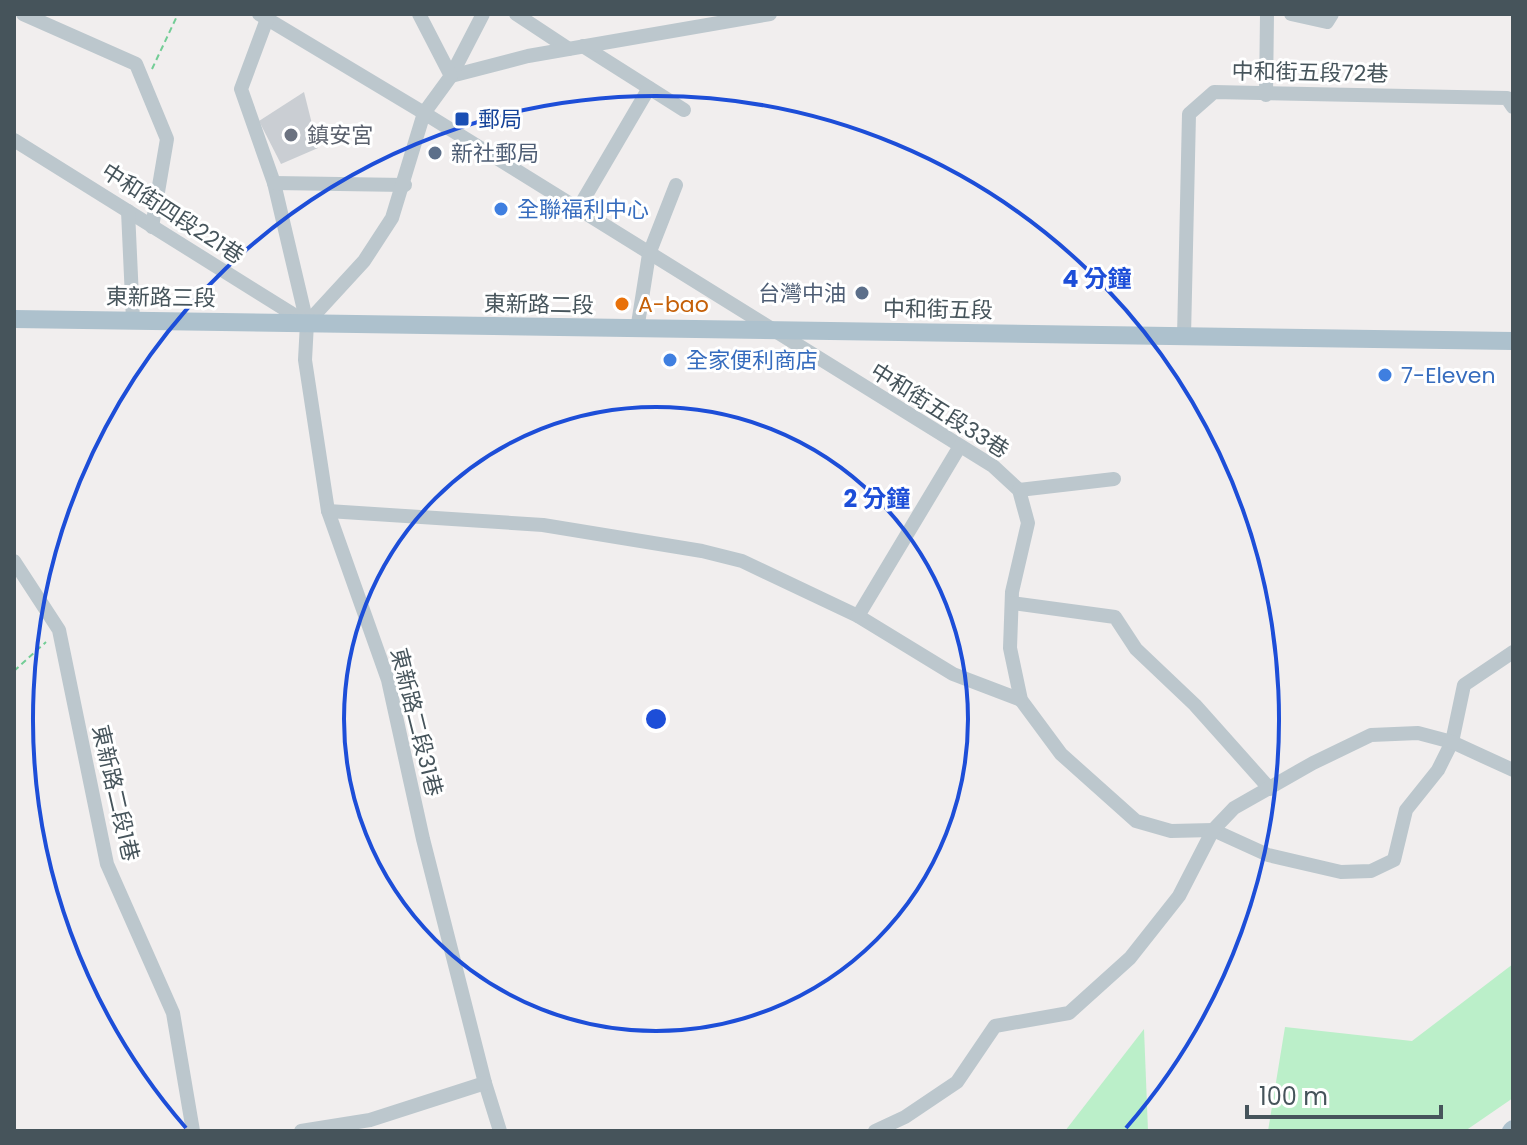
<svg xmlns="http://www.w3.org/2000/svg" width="1527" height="1145" viewBox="0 0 1527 1145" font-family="Poppins,'Noto Sans TC',sans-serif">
	<rect width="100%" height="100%" fill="#f1eeee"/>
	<g fill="#bbefc9">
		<polygon points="1513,964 1513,1098 1465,1131 1268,1131 1285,1027 1412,1041"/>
		<polygon points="1144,1029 1148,1131 1065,1131"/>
	</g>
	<polygon fill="#caced3" points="304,92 318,148 281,164 259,121"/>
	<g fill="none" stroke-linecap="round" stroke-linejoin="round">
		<g stroke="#73cd96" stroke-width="2" stroke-dasharray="6 4" stroke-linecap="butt">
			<polyline points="152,69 178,14"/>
			<polyline points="14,671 46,642"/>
		</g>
		<g stroke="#bcc7cd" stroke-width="14">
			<polyline points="23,14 136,64 167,139 152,227"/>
			<polyline points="259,14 424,113 993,466 1019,490 1028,523 1012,592 1010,648 1021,700 1061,754 1136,821 1171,831 1213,830 1268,855 1341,872 1371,871 1394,860 1406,810 1438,770 1452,742 1464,685 1513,652"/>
			<polyline points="516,14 569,49"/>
			<polyline points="1291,14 1327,22 1332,14"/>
			<polyline points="267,19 241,89 274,183 307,323 305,360 328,511 388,680 423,839 485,1083 500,1131"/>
			<polyline points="583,46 684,110"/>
			<polyline points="451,76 528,56 770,14"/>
			<polyline points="451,76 483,14"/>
			<polyline points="1266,95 1267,14"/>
			<polyline points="14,140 307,323"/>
			<polyline points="274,183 405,185"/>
			<polyline points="578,209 649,88"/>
			<polyline points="128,211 133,320"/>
			<polyline points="307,323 364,261 392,218 424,113 451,76 419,14"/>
			<polyline points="637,330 649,254 676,185"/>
			<polyline points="1184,337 1189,114 1214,92 1507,98 1513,107"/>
			<polyline points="1019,490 1114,479"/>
			<polyline points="328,511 543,525 702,551 742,561 858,616 953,674 1021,700"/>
			<polyline points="14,561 59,630 107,864 173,1013 193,1131"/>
			<polyline points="1012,603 1115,617 1136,649 1195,705 1270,789"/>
			<polyline points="858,616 960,446"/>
			<polyline points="301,1131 370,1120 485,1083"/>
			<polyline points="875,1131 905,1117 957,1082 995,1026 1069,1013 1130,958 1179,896 1213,830 1234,808 1313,763 1371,735 1418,733 1452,742 1513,770"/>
		</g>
		<g stroke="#adc1cd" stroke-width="18">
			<polyline points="14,319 1513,341"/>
			<polyline points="1511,1131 1513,1129"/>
		</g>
	</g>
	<g fill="none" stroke="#1d4ed8" stroke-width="4">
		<circle cx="656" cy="719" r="312"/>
		<path d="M186 1128A623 623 0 1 1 1126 1128"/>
	</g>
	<rect fill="#1a4fb4" stroke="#fff" stroke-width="3" x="454" y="111" width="16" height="16" rx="4"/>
	<circle fill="#6b7280" stroke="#fff" stroke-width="3" cx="291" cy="135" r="8"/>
	<g fill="#5c6f8a" stroke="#fff" stroke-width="3">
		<circle cx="435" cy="153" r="8"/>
		<circle cx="862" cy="293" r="8"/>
	</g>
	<g fill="#3f7fe0" stroke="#fff" stroke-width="3">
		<circle cx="501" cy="209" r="8"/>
		<circle cx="670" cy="360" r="8"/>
		<circle cx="1385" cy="375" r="8"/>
	</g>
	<circle fill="#e8710a" stroke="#fff" stroke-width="3" cx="622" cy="304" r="8"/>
	<g text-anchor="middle" stroke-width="6" stroke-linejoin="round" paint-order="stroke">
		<g font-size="22" fill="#46545b" stroke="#fff">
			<text transform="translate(1310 72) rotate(1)" y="8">中和街五段72巷</text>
			<text transform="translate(173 213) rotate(33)" y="8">中和街四段221巷</text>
			<text transform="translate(161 297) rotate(1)" y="8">東新路三段</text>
			<text transform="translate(539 304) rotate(1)" y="8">東新路二段</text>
			<text transform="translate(938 309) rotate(1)" y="8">中和街五段</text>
			<text transform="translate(940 410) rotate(32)" y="8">中和街五段33巷</text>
			<text transform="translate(417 722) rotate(76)" y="8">東新路二段31巷</text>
			<text transform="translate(116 793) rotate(77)" y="8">東新路二段1巷</text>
		</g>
		<g font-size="22" fill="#164399" stroke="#fff" text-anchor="start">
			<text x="478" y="127">郵局</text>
		</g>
		<g font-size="22" fill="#5b616d" stroke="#fff" text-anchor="start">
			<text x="307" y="143">鎮安宮</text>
		</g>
		<g font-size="22" fill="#4e5e75" stroke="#fff" text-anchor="start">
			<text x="451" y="161">新社郵局</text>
			<text x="846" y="301" text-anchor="end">台灣中油</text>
		</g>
		<g font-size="22" fill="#366cbe" stroke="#fff" text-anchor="start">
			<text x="517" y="217">全聯福利中心</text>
			<text x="686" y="368">全家便利商店</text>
			<text x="1401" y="383">7-Eleven</text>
		</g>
		<g font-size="22" fill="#c56008" stroke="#fff" text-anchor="start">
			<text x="638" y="312">A-bao</text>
		</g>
	</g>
	<circle cx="656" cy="719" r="12" fill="#1d4ed8" stroke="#fff" stroke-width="4"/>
	<g font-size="24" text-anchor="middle" font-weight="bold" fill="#1d4ed8" stroke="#fff" stroke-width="6" stroke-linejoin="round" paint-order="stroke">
		<text x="1097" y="287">4 分鐘</text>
		<text x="877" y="507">2 分鐘</text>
	</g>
	<rect width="1527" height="1145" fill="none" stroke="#46545b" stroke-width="32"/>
	<path d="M1247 1105v12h194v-12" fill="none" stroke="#46545b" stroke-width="4"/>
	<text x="1259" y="1105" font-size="24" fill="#46545b" stroke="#ffffff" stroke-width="6" paint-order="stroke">100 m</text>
</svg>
